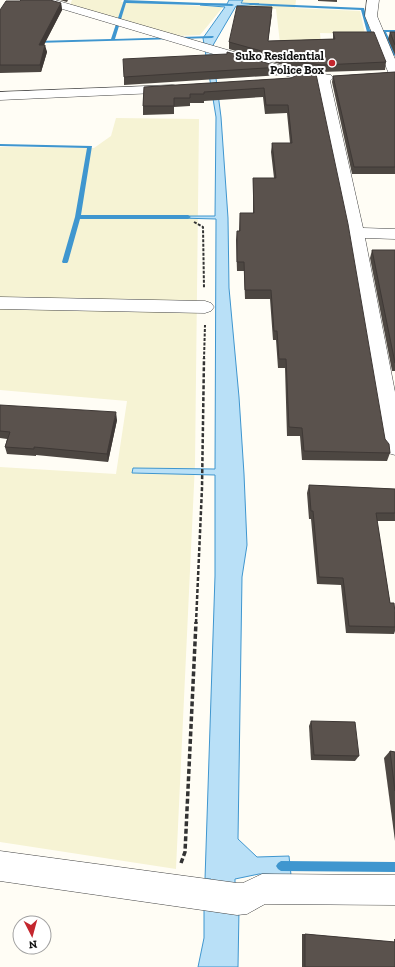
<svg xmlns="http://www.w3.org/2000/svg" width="395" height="967" viewBox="0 0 395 967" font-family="'Zilla Slab',serif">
	<rect width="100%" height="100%" fill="#fffdf5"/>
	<g fill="#f6f3d4">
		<polygon points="72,0 122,0 121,2 223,7 200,35 177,36 70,5"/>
		<polygon points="243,0 296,0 295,8 360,11 365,34 320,33 321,42 280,43 276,9 239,6"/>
		<polygon points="116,118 199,119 195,464 176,869 0,842 0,467 116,474 127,401 0,390 0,147 94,148 111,136"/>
	</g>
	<polygon fill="#b9e0f7" stroke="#3f96cf" points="229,0 243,0 241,3 259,4 236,6 212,47 221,117 228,218 229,288 239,397 244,474 247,545 242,577 238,839 257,857 289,856 291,875 259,874 235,879 235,909 239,909 238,967 198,967 204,938 204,910 213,910 211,879 205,879 215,576 215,475 132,473 133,468 215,469 216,219 179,218 179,216 215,216 216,117 203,38 225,7 200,5 200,4 227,4"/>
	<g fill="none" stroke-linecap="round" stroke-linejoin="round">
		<g fill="#3f96cf" fill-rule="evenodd">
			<polygon points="124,0 232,4 234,5 232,6 126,3 115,39 213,36 214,37 212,38 36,43 34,42 36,41 111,39"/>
			<polygon points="251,3 364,8 370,30 395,30 395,32 386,32 395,51 395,56 393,55 383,32 367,32 361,10 250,5 249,4"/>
			<polygon points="0,144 92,146 81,215 188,215 191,217 188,219 80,219 68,262 67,263 63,263 62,262 75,217 87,148 0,146"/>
			<polygon points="281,861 395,862 395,872 281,871 278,869 276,866 278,863"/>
		</g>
		<g stroke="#444" stroke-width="1">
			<g id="street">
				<polygon points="37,0 55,0 300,71 331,75 333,78 330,81 363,228 395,229 395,239 365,238 395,392 395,455 388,453 384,447 348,233 316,81 294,78 39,2"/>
				<polygon points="367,0 379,0 377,16 395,59 395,78 389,74 365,16"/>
				<polygon points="173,85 178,86 180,89 178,92 0,100 0,92"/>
				<polygon points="0,297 205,301 211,303 214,307 211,311 205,313 0,309"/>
				<polygon points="0,851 237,883 243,883 262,874 395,875 395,905 265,904 247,914 237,915 0,881"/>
			</g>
		</g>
		<g stroke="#333" stroke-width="2" stroke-dasharray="3 1.5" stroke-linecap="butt">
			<polyline points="194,222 203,227 204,288"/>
			<polyline points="204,359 205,325"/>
		</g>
		<polyline stroke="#333" stroke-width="2.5" stroke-dasharray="4 2" stroke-linecap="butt" points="196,623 202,488 204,358"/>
		<polyline stroke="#333" stroke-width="3.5" stroke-dasharray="5 2.5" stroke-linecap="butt" points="181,863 185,852 196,622"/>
		<use href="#street" fill="#fff" fill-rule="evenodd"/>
	</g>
	<g fill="#4d4742">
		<polygon points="60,0 68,0 67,2"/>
		<polygon points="318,0 337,0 337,2 318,1"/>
		<polygon points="20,1 61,3 62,10 44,45 47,52 41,72 0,73 0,10"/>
		<polygon points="272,14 268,41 333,39 333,32 386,62 385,70 321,72 300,70 229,49 229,42"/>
		<polygon points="390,32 395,32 395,55 388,39"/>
		<polygon points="227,54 281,67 281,75 124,85 124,77"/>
		<polygon points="395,72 395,174 352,174 332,82 333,76"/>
		<polygon points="291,78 385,439 390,453 387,461 302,460 300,436 287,436 285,368 278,368 276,340 273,340 270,299 245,299 244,271 237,271 236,240 237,231 239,231 240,213 253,213 253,178 274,178 271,152 272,143 290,143 287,113 265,114 263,97 204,101 204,103 190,103 190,106 174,107 174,114 143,115 143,106 144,87"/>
		<polygon points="372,250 395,250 395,371 392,371 370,258"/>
		<polygon points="0,405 117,420 108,462 36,455 36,456 7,454 5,447 7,439 0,438"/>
		<polygon points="309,485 395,489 395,521 377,521 390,603 395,613 395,631 394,634 346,633 341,585 317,584 311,519 309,519 307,493"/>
		<polygon points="311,721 359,756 355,761 311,760 309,726"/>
		<polygon points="390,751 395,752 395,841 384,758"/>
		<polygon points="302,934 305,934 394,942 394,939 395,939 395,967 302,967"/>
	</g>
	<g fill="#3f3936">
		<polygon points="61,3 62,10 40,52 39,45"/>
		<polygon points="45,45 47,52 41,72 40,65"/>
		<polygon points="116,412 117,420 108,462 107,454"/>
	</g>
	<g fill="#5a524d" stroke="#3f3936">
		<polygon points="21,0 50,0 61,3 39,45 45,45 40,65 0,65 0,10 6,1 20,1"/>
		<polygon points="237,6 272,7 268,41 335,39 333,32 374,32 386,62 322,65 301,62 229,42"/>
		<polygon points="390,32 395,32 395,45"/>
		<polygon points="227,52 281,67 124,77 123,59 227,54"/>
		<polygon points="304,72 316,74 348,224 385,439 389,444 390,453 304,451 302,428 289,427 286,359 279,359 277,331 274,331 271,290 245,290 244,262 237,262 237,231 240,231 240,213 254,213 253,178 276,178 272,143 292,143 288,105 266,105 264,88 204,92 204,94 190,94 190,98 174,98 174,106 143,106 144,87 291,78"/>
		<polygon points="395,72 395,167 354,167 333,76"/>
		<polygon points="372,250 395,250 395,363"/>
		<polygon points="0,405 116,412 107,454 34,447 34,449 5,447 10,432 0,431"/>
		<polygon points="309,485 395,489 395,513 376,513 390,603 394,603 395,613 395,627 349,626 343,578 319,577 313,511 311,511"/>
		<polygon points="311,721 355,722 359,756 314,755"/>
		<polygon points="390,751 395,752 395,791"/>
		<polygon points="305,934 395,942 395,967 305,967"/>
	</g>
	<circle fill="#c4262e" stroke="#fff" stroke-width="1.5" cx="332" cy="63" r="4"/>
	<g text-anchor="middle" stroke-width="4" stroke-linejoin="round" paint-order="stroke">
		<g font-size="12" font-weight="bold" fill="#111" stroke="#fff" text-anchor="end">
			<text x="324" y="60">Suko Residential<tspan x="324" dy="14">Police Box</tspan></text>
		</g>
	</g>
	<g transform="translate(32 935) rotate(174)"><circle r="19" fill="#ffffff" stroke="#a0a0a0"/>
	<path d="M0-3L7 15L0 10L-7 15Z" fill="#c4262e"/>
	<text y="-6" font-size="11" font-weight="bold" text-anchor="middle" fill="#111111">N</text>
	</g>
</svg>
